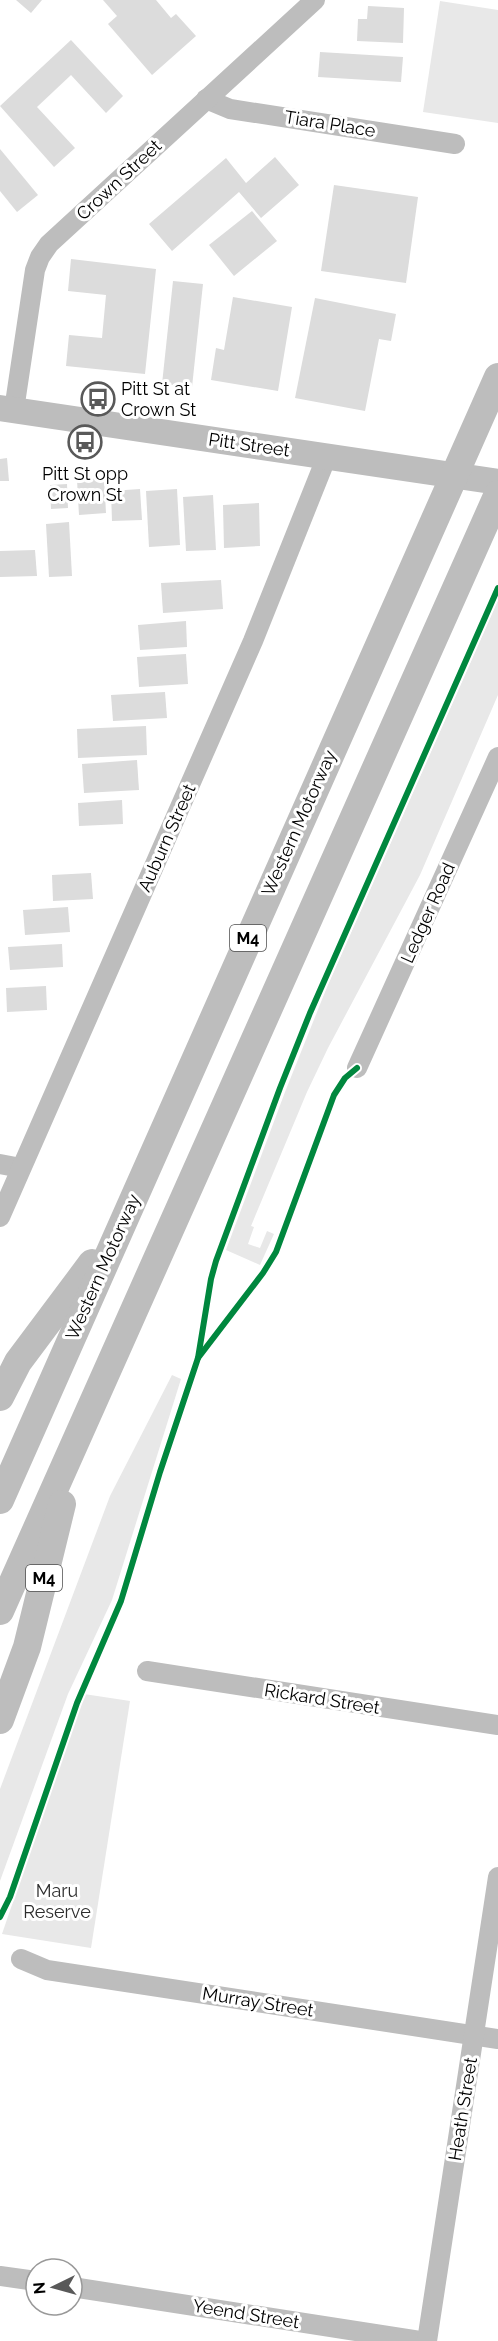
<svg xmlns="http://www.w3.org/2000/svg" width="498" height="2341" viewBox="0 0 498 2341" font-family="Raleway,sans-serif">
	<rect width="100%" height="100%" fill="#fff"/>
	<g fill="#e8e8e8">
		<polygon points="440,1 498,10 498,123 423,112"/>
		<polygon points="498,600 498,695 420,875 328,1048 307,1092 251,1226 254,1227 248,1244 260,1248 267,1231 274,1234 260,1265 226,1250 285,1092 327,987"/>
		<polygon points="172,1375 181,1379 112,1600 68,1694 0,1881 0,1789 110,1496"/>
		<polygon points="84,1694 130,1701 91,1948 2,1934"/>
	</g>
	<g fill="#dcdcdc">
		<polygon points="16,0 42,0 31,13"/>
		<polygon points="103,0 156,0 171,18 176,14 196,36 152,75 108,24 117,16"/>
		<polygon points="368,6 404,8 403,43 357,41 358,19 367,19"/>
		<polygon points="71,40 123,96 106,113 71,75 37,107 75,148 54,167 0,106"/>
		<polygon points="320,52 403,57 401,82 318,77"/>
		<polygon points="0,149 38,195 17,212 0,191"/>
		<polygon points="275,157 299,185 261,218 239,192 172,251 149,224 226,158 246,183"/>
		<polygon points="334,185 418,197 406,283 321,271"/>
		<polygon points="252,211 277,241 234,276 209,245"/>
		<polygon points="71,259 156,269 145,374 66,366 69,335 102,338 106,295 68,291"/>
		<polygon points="173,281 203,284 192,387 162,384"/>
		<polygon points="233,297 292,307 278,391 211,380 216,348 224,350"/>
		<polygon points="315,298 396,314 391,341 379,339 365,411 295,398"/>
		<polygon points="7,458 9,481 0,481 0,459"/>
		<polygon points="104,478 106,513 79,515 77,480"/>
		<polygon points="67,484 68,508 51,509 50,485"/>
		<polygon points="140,489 142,520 112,521 111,491"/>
		<polygon points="177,489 180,545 149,547 146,491"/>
		<polygon points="213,495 216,550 186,551 183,497"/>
		<polygon points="259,503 260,546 224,548 223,505"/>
		<polygon points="69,522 72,576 49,577 46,524"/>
		<polygon points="35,550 37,576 0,577 0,551"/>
		<polygon points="221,580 223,609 163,613 161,583"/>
		<polygon points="186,621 187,647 140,650 138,625"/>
		<polygon points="186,654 188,684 139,687 137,657"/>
		<polygon points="165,692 167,718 113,721 111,695"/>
		<polygon points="146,726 147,755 78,758 77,729"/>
		<polygon points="137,760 139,790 84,793 82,764"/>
		<polygon points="122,800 123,824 79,826 78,803"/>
		<polygon points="91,873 93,899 53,901 52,875"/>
		<polygon points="68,907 70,932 25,935 23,910"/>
		<polygon points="62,944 63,967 10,970 8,947"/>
		<polygon points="46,986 47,1010 7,1012 6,988"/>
	</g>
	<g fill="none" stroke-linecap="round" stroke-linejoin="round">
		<g stroke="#bdbdbd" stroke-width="20">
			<polyline points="206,99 230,109 455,144"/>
			<polyline points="14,410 35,270 40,257 49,244 315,0"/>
			<polyline points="357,1068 498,757"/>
			<polyline points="0,1164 21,1168"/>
			<polyline points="0,1217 253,641 327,456"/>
			<polyline points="147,1671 498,1725"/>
			<polyline points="21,1959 47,1970 498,2039"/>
			<polyline points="0,2276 36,2281"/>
			<polyline points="72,2287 420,2341"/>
			<polyline points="427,2341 498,1877"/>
		</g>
		<polyline stroke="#bdbdbd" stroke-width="26" points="0,408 498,482"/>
		<g stroke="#bdbdbd" stroke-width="28">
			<polyline points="0,1397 18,1362 92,1263"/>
			<polyline points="0,1500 498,377"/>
			<polyline points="0,1611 498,494"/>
			<polyline points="0,1720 27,1647 62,1504"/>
		</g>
		<g stroke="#fff" stroke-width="10">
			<g id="cycleway">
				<polyline points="198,1358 263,1273 276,1252 334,1095 345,1078 357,1068"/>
				<polyline points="0,1917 10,1897 77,1703 121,1601 160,1472 198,1358 211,1279 216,1261 280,1088 310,1013 498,588"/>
			</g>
		</g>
		<use href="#cycleway" stroke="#00873e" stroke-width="6"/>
	</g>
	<defs>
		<g id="bus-ring" transform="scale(1.725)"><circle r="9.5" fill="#fff" stroke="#595959" stroke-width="1.5"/><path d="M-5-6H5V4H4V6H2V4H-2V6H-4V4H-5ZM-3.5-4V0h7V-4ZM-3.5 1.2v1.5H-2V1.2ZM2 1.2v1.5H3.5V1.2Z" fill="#595959"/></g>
	</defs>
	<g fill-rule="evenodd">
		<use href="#bus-ring" x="98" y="399"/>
		<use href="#bus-ring" x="85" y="442"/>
	</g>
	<g text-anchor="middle" stroke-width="6" stroke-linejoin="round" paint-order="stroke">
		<g fill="#fff" stroke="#4c4c4c" stroke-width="1.5">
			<rect x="230" y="925" width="36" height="26" rx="4.5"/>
			<rect x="26" y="1565" width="36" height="26" rx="4.5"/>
		</g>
		<g font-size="16" font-weight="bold" fill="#000">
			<text x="248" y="944">M4</text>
			<text x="44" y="1584">M4</text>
		</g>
		<g font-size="18" fill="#000" stroke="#fff">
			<text transform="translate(330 124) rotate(9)" y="6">Tiara Place</text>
			<text transform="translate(119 180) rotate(-43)" y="6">Crown Street</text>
			<text transform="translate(249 445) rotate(8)" y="6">Pitt Street</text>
			<text transform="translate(299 823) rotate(-66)" y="6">Western Motorway</text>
			<text transform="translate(167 838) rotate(-66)" y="6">Auburn Street</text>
			<text transform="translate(428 913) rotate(-66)" y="6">Ledger Road</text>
			<text transform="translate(103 1267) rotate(-66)" y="6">Western Motorway</text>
			<text transform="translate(322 1699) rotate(9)" y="6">Rickard Street</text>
			<text transform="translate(258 2002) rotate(9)" y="6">Murray Street</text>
			<text transform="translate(463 2109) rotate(-81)" y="6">Heath Street</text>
			<text transform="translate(246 2314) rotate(9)" y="6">Yeend Street</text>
		</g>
		<g font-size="18" fill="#000" stroke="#fff" text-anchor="start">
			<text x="121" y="395">Pitt St at<tspan x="121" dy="21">Crown St</tspan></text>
			<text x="85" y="480" text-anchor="middle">Pitt St opp<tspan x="85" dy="21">Crown St</tspan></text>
		</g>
		<g font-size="18" fill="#2d2d2d" stroke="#fff">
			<text x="57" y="1897">Maru<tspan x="57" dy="21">Reserve</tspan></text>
		</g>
	</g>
	<g transform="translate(54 2287) rotate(265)"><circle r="28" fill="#ffffff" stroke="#999999" stroke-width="1.5"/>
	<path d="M0-4.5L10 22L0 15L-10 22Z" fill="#595959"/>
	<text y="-9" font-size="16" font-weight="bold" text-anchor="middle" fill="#000000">N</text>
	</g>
</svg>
